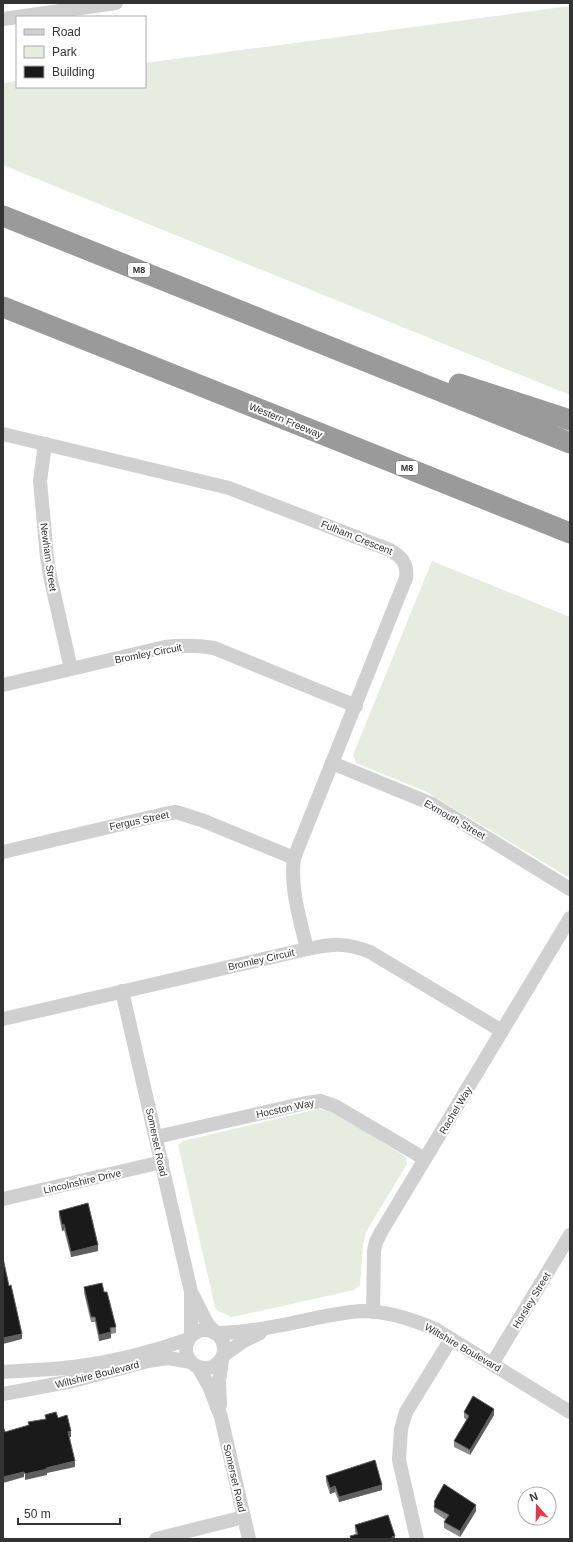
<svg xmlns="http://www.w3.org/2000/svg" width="573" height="1542" viewBox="0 0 573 1542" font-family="Helvetica,sans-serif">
	<rect width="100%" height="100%" fill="#fff"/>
	<g fill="#e6ecdf">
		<polygon points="570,6 570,395 3,165 3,83 17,81 17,87 145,87 145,63"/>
		<polygon points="432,561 570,617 570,876 568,877 425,791 356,763 353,755"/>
		<polygon points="318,1109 328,1110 335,1113 400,1153 406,1158 407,1164 366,1232 363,1245 360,1285 354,1290 232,1317 218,1311 215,1307 178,1145 183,1141"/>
	</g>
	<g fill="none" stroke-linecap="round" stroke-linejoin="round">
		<g stroke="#d0d0d0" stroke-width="14">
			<polyline points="3,19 116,3"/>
			<path d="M3,434L229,488L390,550C402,557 408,564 406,578L294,858C290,889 300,919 307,949"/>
			<polyline points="45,444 40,481 47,557 50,576 71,669"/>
			<path d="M3,685L165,647C182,645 197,645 214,648L356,706"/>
			<polyline points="332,763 432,804 570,889"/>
			<polyline points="3,852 160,815 176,812 204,821 294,858"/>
			<polyline points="122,991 191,1292 208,1325 214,1331"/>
			<path d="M3,1019L307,949C333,944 345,942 370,952L502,1031"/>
			<polyline points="156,1137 306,1103 321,1101 335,1106 425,1159"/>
			<polyline points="3,1199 162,1162"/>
			<polyline points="373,1312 374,1251 376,1242 381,1232 570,918"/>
			<circle cx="205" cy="1349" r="19"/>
			<path d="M216,1333C237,1333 257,1330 277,1326C305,1321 333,1313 361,1311C387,1311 412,1319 435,1329L570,1412"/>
			<polyline points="191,1336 191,1294"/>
			<polyline points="224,1355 242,1342 260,1333"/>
			<polyline points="492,1364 570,1235"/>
			<polyline points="198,1367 209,1386 221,1417 249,1539"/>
			<path d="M3,1372C26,1370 50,1370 73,1367C112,1362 152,1352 189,1339"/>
			<polyline points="3,1394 73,1381 148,1361 168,1358 191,1362"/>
			<polyline points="220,1405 219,1381 222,1359"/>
			<polyline points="156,1539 244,1517"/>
			<polyline points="417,1539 399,1460 401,1429 406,1412 451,1339"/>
		</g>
		<g stroke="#9a9a9a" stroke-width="21">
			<polyline points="3,216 570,443"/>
			<polyline points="3,307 570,533"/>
			<polyline points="459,384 570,420"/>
		</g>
	</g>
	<g fill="#8c8c8c">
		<polygon points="59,1211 98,1251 71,1257 64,1230 62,1231 59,1217"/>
		<polygon points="84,1287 104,1292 116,1327 116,1333 111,1334 111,1338 99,1341 95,1322 91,1322 84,1293"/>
		<polygon points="464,1412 494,1415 470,1455 454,1447 454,1441 467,1420 464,1418"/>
		<polygon points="326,1476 382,1490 339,1502 335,1492 330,1494 326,1482"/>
		<polygon points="434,1502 476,1511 460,1537 444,1528 444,1522 446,1520 434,1512"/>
		<polygon points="355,1525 395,1539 350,1539 350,1536 356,1535 355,1531"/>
	</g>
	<g fill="#5f5f5f">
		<polygon points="64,1224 64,1230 62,1231 62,1225"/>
		<polygon points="98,1245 98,1251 71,1257 71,1252"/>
		<polygon points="111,1332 111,1338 99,1341 99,1335"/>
		<polygon points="22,1334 22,1339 3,1344 3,1338"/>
		<polygon points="494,1409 494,1415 470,1455 470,1450"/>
		<polygon points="71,1431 71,1437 68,1437 68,1432"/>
		<polygon points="75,1461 75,1467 47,1473 47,1475 25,1480 25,1474 46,1468"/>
		<polygon points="24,1472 24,1477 3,1483 3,1477"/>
		<polygon points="382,1485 382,1490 339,1502 339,1497"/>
		<polygon points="335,1486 335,1492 330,1494 330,1488"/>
		<polygon points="476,1505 476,1511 460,1537 460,1531"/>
		<polygon points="395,1536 395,1539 392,1539 392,1537"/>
	</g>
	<g fill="#1a1a1a" stroke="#5f5f5f">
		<polygon points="88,1203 98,1245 71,1252 64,1224 62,1225 59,1211"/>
		<polygon points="3,1258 9,1286 11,1285 22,1334 3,1338"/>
		<polygon points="102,1283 104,1292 107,1292 116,1327 110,1328 111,1332 99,1335 95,1317 91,1317 84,1287"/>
		<polygon points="473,1396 494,1409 470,1450 454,1441 469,1416 464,1412"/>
		<polygon points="56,1412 58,1418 67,1415 71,1431 68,1432 75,1461 46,1468 47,1469 25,1474 24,1472 3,1477 3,1426 5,1432 29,1425 28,1422 46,1419 45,1415"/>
		<polygon points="375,1460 382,1485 339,1497 335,1486 330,1488 326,1476"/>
		<polygon points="444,1484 476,1505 460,1531 444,1522 449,1515 434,1507 435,1503 434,1502"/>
		<polygon points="388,1515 395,1536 392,1537 392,1539 351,1539 350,1536 358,1534 355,1525"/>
	</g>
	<g text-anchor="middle" stroke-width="4" stroke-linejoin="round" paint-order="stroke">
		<g fill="#fff" stroke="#707070" stroke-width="1">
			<rect x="128" y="263" width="22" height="14" rx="3"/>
			<rect x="396" y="461" width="22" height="14" rx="3"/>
		</g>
		<g font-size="9" font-weight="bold" fill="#333">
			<text x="139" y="273">M8</text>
			<text x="407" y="471">M8</text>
		</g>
		<g font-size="10" fill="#333" stroke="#fff">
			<text transform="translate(286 420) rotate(22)" y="4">Western Freeway</text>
			<text transform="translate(357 537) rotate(22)" y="4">Fulham Crescent</text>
			<text transform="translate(49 557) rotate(82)" y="4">Newham Street</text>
			<text transform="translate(148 653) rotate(-11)" y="4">Bromley Circuit</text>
			<text transform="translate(455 819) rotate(30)" y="4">Exmouth Street</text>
			<text transform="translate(139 820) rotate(-12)" y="4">Fergus Street</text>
			<text transform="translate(261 959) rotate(-13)" y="4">Bromley Circuit</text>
			<text transform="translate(285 1108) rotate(-12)" y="4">Hocston Way</text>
			<text transform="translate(455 1110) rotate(-59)" y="4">Rachel Way</text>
			<text transform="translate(157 1142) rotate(78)" y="4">Somerset Road</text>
			<text transform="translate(82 1181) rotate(-13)" y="4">Lincolnshire Drive</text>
			<text transform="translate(531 1300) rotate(-59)" y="4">Horsley Street</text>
			<text transform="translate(463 1347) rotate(30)" y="4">Wiltshire Boulevard</text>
			<text transform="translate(97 1374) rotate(-14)" y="4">Wiltshire Boulevard</text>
			<text transform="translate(235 1478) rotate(77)" y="4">Somerset Road</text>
		</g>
	</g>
	<rect width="573" height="1542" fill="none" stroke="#333333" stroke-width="8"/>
	<rect x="16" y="16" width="130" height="72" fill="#ffffff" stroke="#adadad"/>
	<rect x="24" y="29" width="20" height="6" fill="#d0d0d0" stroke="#adadad"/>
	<text x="52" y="36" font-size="12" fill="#333333">Road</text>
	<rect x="24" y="46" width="20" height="12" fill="#e6ecdf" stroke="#adadad"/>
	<text x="52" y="56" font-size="12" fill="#333333">Park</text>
	<rect x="24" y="66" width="20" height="12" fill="#1a1a1a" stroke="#adadad"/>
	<text x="52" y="76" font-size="12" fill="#333333">Building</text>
	<g transform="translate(537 1506) rotate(340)"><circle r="19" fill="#ffffff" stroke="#adadad"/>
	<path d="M0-3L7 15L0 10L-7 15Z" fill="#e63946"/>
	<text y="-6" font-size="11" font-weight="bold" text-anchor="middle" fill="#333333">N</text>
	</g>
	<path d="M18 1518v6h102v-6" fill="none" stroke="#333333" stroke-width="2"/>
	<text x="24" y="1518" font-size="12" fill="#333333" stroke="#ffffff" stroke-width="3" paint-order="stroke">50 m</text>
</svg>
